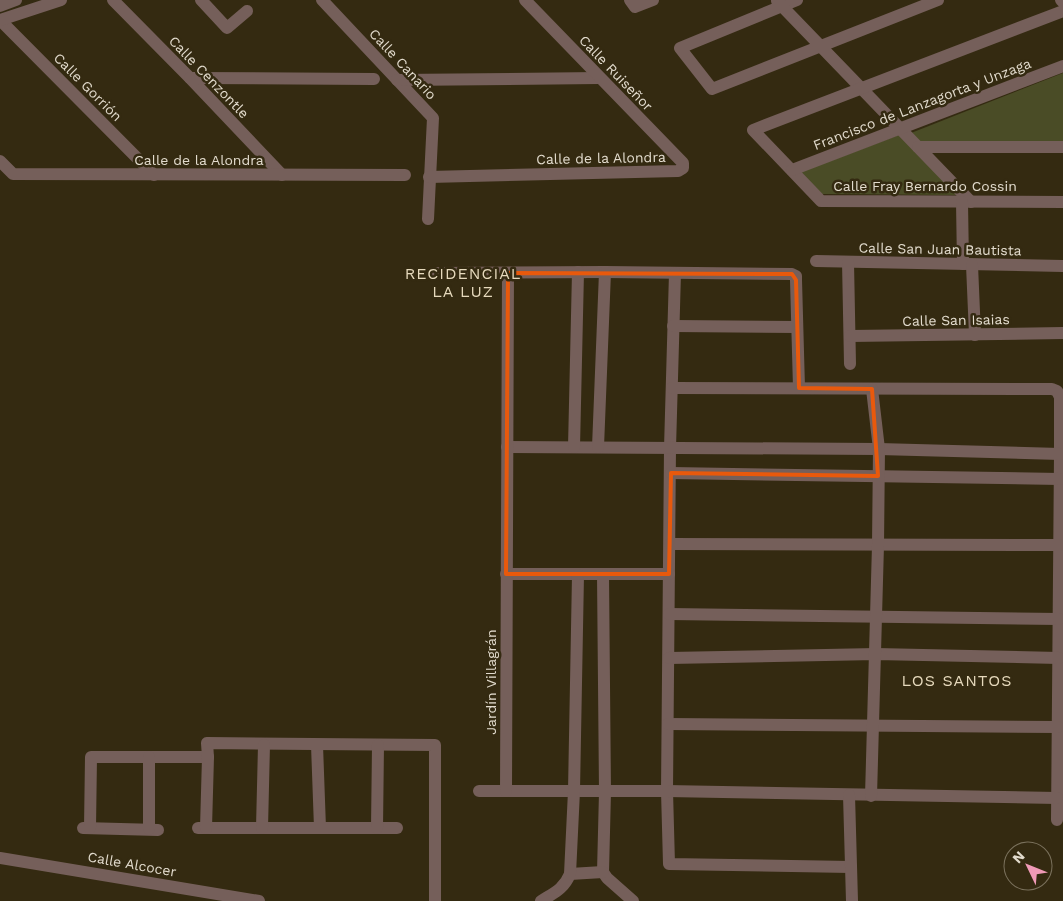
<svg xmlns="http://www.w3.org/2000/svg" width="1063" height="901" viewBox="0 0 1063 901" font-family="'Work Sans',sans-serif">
	<rect width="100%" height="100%" fill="#342a11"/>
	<g fill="#4a4c26">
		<polygon points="1063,73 1063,142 919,141 911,133"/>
		<polygon points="899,135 958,195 821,194 801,172"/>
	</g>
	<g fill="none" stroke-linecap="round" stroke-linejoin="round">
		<g stroke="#755f5a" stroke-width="12">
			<polyline points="113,0 190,78 282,175"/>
			<polyline points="201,0 227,28 247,11"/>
			<polyline points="322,0 433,118 428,219"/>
			<polyline points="630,0 635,7 653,0"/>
			<polyline points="797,0 680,48 712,89 938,0"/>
			<polyline points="1061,0 1063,2"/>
			<polyline points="777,1 971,202"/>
			<polyline points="0,6 16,0"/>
			<polyline points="1063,11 753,130 821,201 1063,202"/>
			<polyline points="0,20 154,175"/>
			<polyline points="0,20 61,0"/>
			<polyline points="190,78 374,79"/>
			<polyline points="397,80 599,78"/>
			<polyline points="918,147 1063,147"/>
			<polyline points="0,161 13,174 405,175"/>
			<polyline points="792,170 1063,66"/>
			<polyline points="429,177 678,171 683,168 683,163 525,0"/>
			<polyline points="962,202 963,264"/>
			<polyline points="816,261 1063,266"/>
			<polyline points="848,262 850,364"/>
			<polyline points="972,265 975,335"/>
			<polyline points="437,273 605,272 792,274 796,276 796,280 799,388"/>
			<polyline points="675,273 670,448 667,791 669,864 851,867"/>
			<polyline points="673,326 797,327"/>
			<polyline points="850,336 1063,333"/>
			<polyline points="672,388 1052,389 1057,391 1060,397 1060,454 1057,820"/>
			<polyline points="507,447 879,449 1060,454"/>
			<polyline points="574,447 578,272"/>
			<polyline points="598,447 605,272"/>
			<polyline points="671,473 1060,479"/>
			<polyline points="670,544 1060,545"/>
			<polyline points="506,574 669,574"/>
			<polyline points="603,575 605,792 603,872 607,878 633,901"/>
			<polyline points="669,614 1059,619"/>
			<polyline points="669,658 876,654 1059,658"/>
			<polyline points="668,724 1058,727"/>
			<polyline points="317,745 320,828"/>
			<polyline points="479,791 667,791 1057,798"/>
			<polyline points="506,791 508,273"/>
			<polyline points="849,795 852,901"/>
			<polyline points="871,796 878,545 879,449 872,389"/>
			<polyline points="83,828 158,830"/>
			<polyline points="90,828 91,757 208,757"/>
			<polyline points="198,828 397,828"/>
			<polyline points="206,828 208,757 207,743 435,745 435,901"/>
			<polyline points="262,828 264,745"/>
			<polyline points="377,828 378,745"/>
			<polyline points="149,829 149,757"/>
			<polyline points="0,858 259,901"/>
			<polyline points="570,874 603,872"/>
			<path d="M541,901C554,893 564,889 570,874L574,791L578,575"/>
		</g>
	</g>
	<path fill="none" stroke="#e8590c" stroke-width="4" stroke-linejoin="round" d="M508,273L792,274L796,280L799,388L872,389L878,476L671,473L669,574H506Z"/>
	<g text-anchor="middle" stroke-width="5" stroke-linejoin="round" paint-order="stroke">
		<g font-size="14" fill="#e2dbcd" stroke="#342a11">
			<text transform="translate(403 64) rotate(47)" y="5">Calle Canario</text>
			<text transform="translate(616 73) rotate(46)" y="5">Calle Ruiseñor</text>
			<text transform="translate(209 77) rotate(46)" y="5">Calle Cenzontle</text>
			<text transform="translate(88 87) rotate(45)" y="5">Calle Gorrión</text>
			<text transform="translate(922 104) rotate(-21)" y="5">Francisco de Lanzagorta y Unzaga</text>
			<text transform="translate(601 158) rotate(-1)" y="5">Calle de la Alondra</text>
			<text x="199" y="165">Calle de la Alondra</text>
			<text x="925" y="191">Calle Fray Bernardo Cossin</text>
			<text transform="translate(940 249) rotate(1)" y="5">Calle San Juan Bautista</text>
			<text transform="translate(956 320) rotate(-1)" y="5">Calle San Isaias</text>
			<text transform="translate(491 682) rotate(-90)" y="5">Jardín Villagrán</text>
			<text transform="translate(132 864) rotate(10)" y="5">Calle Alcocer</text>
		</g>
		<g font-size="16" letter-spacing="1" fill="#e6d9bc" stroke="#342a11">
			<text x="463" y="279">RECIDENCIAL<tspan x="463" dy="18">LA LUZ</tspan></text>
			<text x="957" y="686">LOS SANTOS</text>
		</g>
	</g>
	<g transform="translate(1028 866) rotate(313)"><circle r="24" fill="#342a11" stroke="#7a715c"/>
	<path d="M0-4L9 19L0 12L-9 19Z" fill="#f09ab7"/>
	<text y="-8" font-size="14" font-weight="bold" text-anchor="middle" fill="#e2dbcd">N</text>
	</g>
</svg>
